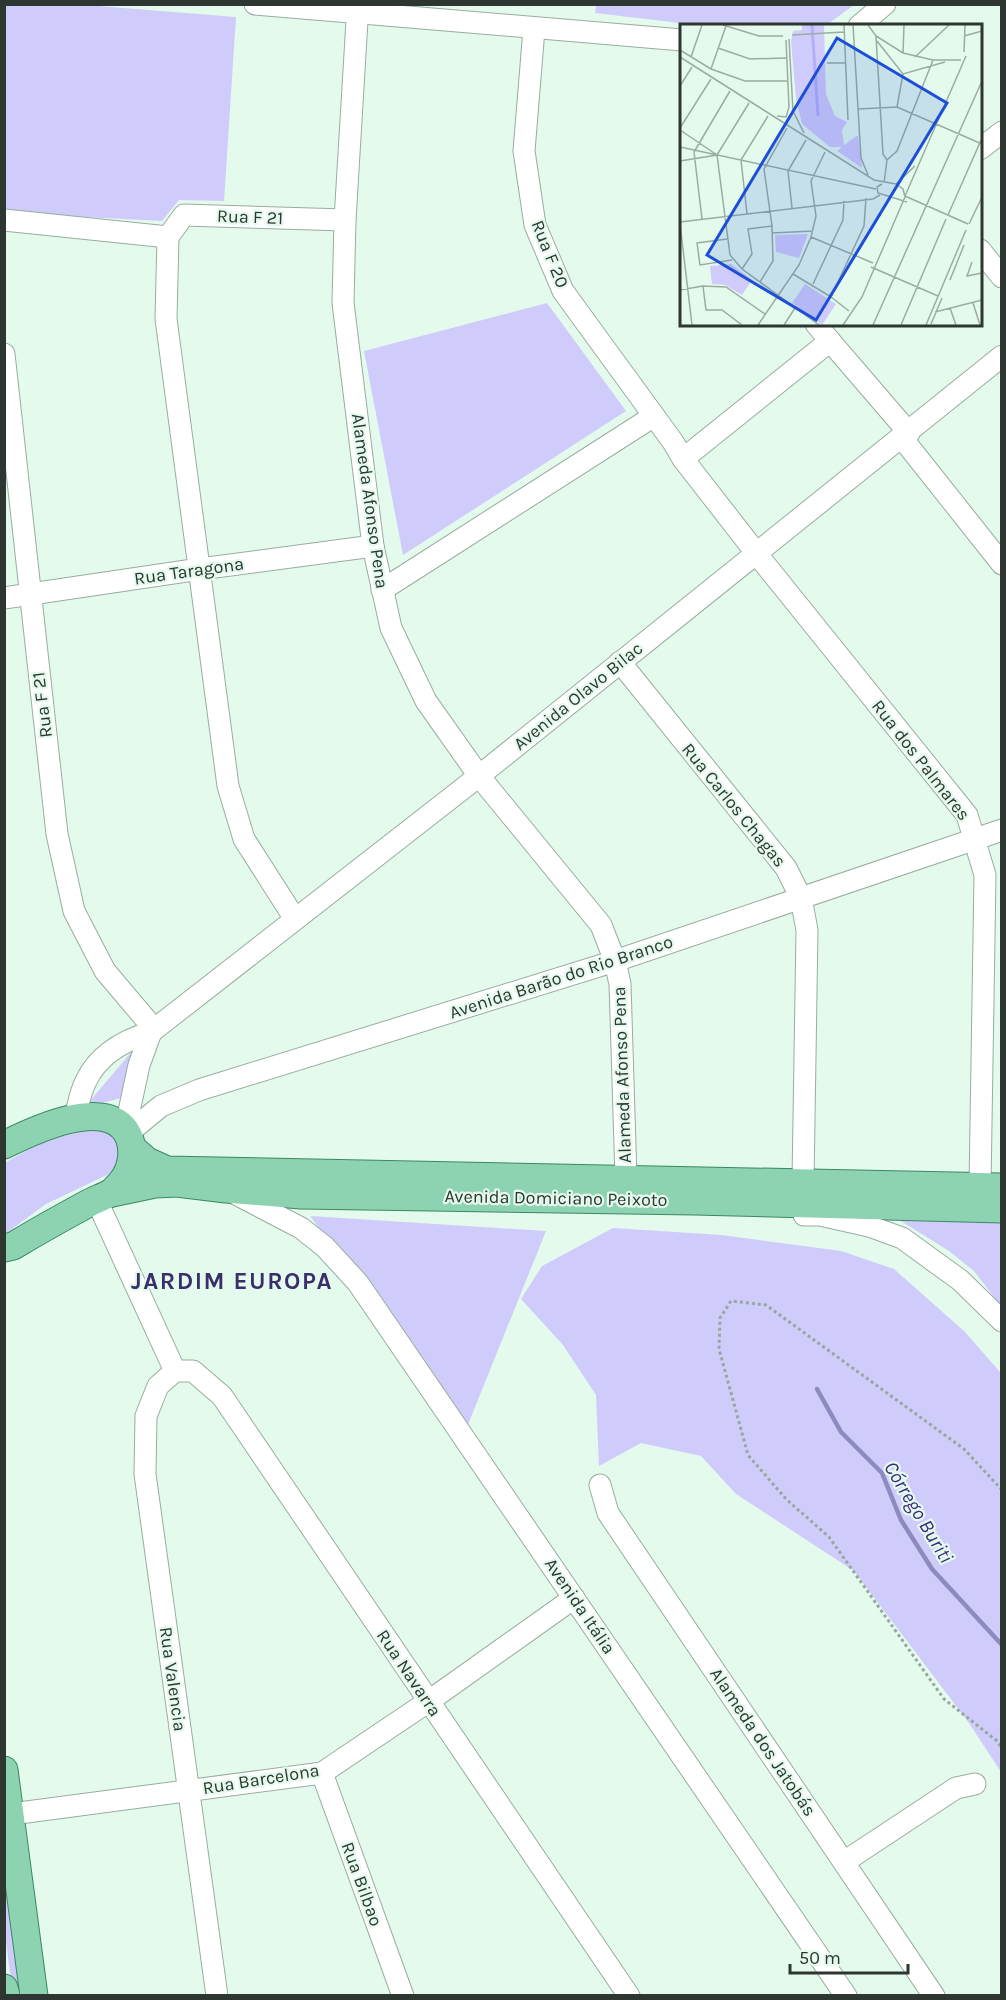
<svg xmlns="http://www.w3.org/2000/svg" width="1006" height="2000" viewBox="0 0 1006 2000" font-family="Karla,sans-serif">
	<rect width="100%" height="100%" fill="#e4faed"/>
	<g fill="#cfccfc">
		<polygon points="4,5 86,5 236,17 224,201 179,200 162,221 10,213 4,206"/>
		<polygon points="596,5 596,4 854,5 825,26 706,26 595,13"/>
		<polygon points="547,303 626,411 403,555 364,351"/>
		<polygon points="133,1050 121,1098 84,1108"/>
		<path d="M102,1129L120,1139V1167L107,1175L46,1204L5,1234V1163C38,1143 62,1133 102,1129Z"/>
		<polygon points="888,1213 1001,1213 1001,1306 974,1271 949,1251"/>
		<polygon points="310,1216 546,1231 467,1427"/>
		<polygon points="613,1228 722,1235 841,1251 894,1269 964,1331 1001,1373 1001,1772 969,1723 854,1571 736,1494 701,1456 641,1443 599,1466 596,1395 563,1345 521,1299 542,1266"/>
		<polygon points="4,1835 25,1995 13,1995 5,1935"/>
	</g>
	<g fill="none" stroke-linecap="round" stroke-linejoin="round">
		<polyline stroke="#8c8abe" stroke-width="4.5" points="817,1389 841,1432 882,1473 901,1520 932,1569 1002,1645"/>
		<g stroke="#98ada0" stroke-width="23">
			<g id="minor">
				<polyline points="255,4 682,40"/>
				<polyline points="358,4 345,220 343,303 373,546 391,628 426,701 479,776 601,925 615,961 620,984 626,1178"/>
				<polyline points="859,26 885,4"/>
				<polyline points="534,29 524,151 535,225 563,291 673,442 683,459 830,341 816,324"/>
				<polyline points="980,149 1002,132"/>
				<polyline points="4,220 168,237"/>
				<polyline points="980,250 1002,277"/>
				<polyline points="830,341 909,433"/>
				<polyline points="4,354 57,834 74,911 105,971 154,1029"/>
				<polyline points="902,438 1002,564"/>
				<polyline points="683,459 764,563 967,815 985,875 980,1187"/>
				<polyline points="382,590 654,416"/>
				<polyline points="4,598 200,569 373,546"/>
				<polyline points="620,662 786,868 801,898 807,930 803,1182"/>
				<polyline points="295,919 244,839 228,786 166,319 168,237 184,215 345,220"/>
				<path d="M75,1118C78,1106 80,1092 86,1081C98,1055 125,1040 151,1032L479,776L1002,356"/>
				<polyline points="125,1130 139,1065 151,1032"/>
				<polyline points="127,1134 161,1106 199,1090 615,961 1002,830"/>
				<polyline points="234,1193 301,1228 325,1247 358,1283 846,1996"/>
				<polyline points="96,1199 175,1371"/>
				<polyline points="804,1215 820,1215 869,1226 902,1238 960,1280 1002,1321"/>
				<polyline points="175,1371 193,1371 222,1396 629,1996"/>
				<polyline points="175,1371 158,1386 146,1416 145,1474 217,1996"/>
				<polyline points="600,1485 608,1513 934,1996"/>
				<polyline points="322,1773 403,1996"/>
				<polyline points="4,1815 322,1773 429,1701 574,1598"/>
				<polyline points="844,1862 956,1788 975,1784"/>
			</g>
		</g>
		<g stroke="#3a8962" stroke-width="29">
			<g id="major">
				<path d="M4,1145C32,1131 110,1093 129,1137C134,1150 132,1166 125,1177C122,1182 117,1187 113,1191C107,1196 96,1199 89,1203C63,1217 38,1231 13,1246L4,1248"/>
				<polyline points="132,1148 147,1161 167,1170 1002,1187"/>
				<polyline points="112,1193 155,1184 177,1183 226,1189 301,1195 694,1201 1002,1209"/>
				<polyline points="4,1770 34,1996"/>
				<polyline points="4,1988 6,1996"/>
			</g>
		</g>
		<polyline stroke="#97a79d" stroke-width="3" stroke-dasharray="3 3" stroke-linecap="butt" points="1002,1490 964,1449 766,1305 731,1301 720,1318 719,1349 748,1455 786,1499 829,1537 944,1699 997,1741 1002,1749"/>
		<use href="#minor" stroke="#fff" stroke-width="21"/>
		<use href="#major" stroke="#8dd3b1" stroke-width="27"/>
	</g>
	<g text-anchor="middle" stroke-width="4.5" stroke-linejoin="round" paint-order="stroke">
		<g font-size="18" fill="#2e3631" stroke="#e4faed">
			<text transform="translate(250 217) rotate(2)" y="6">Rua F 21</text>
			<text transform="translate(550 254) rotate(68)" y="6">Rua F 20</text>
			<text transform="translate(370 501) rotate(82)" y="6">Alameda Afonso Pena</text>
			<text transform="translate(189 571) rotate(-8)" y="6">Rua Taragona</text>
			<text transform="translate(578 696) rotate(-39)" y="6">Avenida Olavo Bilac</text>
			<text transform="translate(42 705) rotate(-97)" y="6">Rua F 21</text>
			<text transform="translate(921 760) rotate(52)" y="6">Rua dos Palmares</text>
			<text transform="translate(734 805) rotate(51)" y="6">Rua Carlos Chagas</text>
			<text transform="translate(561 977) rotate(-18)" y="6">Avenida Barão do Rio Branco</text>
			<text transform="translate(622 1075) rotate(-92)" y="6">Alameda Afonso Pena</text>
			<text transform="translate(556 1198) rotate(1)" y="6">Avenida Domiciano Peixoto</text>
			<text transform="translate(580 1606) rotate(56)" y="6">Avenida Itália</text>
			<text transform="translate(409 1673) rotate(56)" y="6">Rua Navarra</text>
			<text transform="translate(173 1679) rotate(82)" y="6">Rua Valencia</text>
			<text transform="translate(763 1742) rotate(56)" y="6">Alameda dos Jatobás</text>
			<text transform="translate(261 1779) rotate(-9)" y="6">Rua Barcelona</text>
			<text transform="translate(362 1884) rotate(70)" y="6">Rua Bilbao</text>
		</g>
		<g font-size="20" font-style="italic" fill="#3b297e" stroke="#e4faed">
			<text transform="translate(919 1512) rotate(59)" y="7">Córrego Buriti</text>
		</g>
		<g font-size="24" font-weight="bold" letter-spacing="1.5" fill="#392f6b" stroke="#e4faed">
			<text x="232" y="1289">JARDIM EUROPA</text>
		</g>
	</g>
	<g transform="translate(680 24)">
		<rect width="302" height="302" fill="#e4faed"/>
		<path d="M122,1H144L146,70L155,92L167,98L162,106L164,121L178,111L182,144L157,127L162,123H150L122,100L116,75L111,17L113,7L122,6ZM128,210L119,234L96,228L95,211ZM51,240L72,256L62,271L45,261L32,260L30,242ZM125,260L156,280L142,301L112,279Z" fill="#cfccfc"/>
		<path fill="none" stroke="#b4aefa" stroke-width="3" d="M132,1L138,92"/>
		<path fill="none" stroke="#9baca2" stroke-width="1.5" d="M43,1L79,12H103M164,1L168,96M173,1L181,134L188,151M188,1L196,12L223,29L253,36H281M112,11L164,8M196,12L203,130L207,136M284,12L302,7M109,15L113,87L124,109M197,17L223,50L265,38M38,24L70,35L106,34M0,26L31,45L65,57H107M284,28L285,1M223,29L224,1M286,32L225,172L288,200M0,33L194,156L216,160M11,33L22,1M235,33L269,1M147,39H166M31,45L46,2M0,62L12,43M69,79L37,131L50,231L62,245L139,301M217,83L223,50M178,85L217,83L302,120M97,92L106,93L109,83L106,16M0,104L31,55M0,106L37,131L0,137M0,123L196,165M207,136L217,127L253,36M204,159L207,136M202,160L197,163L198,169L227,178M216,160L235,142M112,184L108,147L126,116M67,190L61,136L88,92M268,191L302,114M22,195L14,128L50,67M0,198L193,175L200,171M0,200L12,301M289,200L302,173M92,202L84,145L107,104M92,209L133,207M131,213L193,239M47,215L17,219L20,241L52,236M292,238L287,252L302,249M191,243L258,272M62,245L72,230L68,205L92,202L93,237L80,258M113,250L151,273L184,202L186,174M270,256L284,221M133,260L163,196L164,177M0,266L23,262M151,273L169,287M293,279L300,301M270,284L276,301M255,288L302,276M251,300L262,274M62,301L42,286H26L23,262L46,263L85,290M78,301L119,241L131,213L136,192L131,157L145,128M104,301L115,284M163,301L182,273L225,173L223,165L216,160M193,301L302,57M221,301L266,195M246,301L286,206"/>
		<path fill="#1d4ed8" fill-opacity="0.15" stroke="#1d4ed8" stroke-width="3" d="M157,14L267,79L136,296L27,231Z"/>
		<rect width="302" height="302" fill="none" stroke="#2e3631" stroke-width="3"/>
	</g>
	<rect width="1006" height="2000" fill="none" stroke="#2e3631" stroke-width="12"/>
	<path d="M790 1964v9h118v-9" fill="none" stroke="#2e3631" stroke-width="3"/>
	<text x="799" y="1964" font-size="18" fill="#2e3631" stroke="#e4faed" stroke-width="4.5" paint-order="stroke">50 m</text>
</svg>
